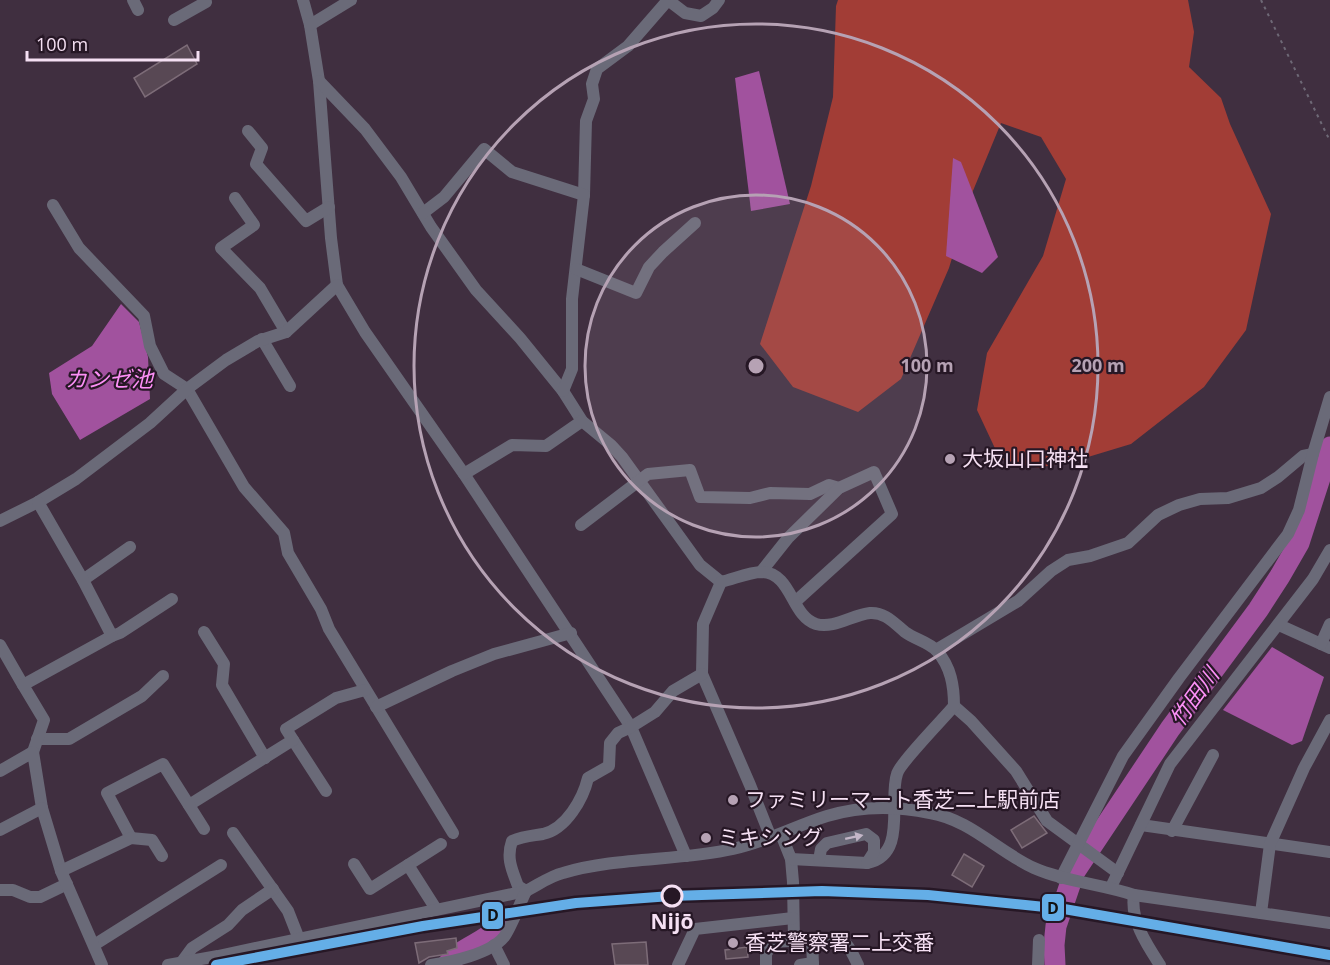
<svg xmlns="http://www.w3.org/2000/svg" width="1330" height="965" viewBox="0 0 1330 965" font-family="'Open Sans','Noto Sans JP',sans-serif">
	<rect width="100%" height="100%" fill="#402f40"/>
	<polygon fill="#a23d36" points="838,0 1188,0 1194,32 1189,67 1221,98 1230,124 1271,214 1246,330 1204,387 1131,444 1088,457 1038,468 1000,459 977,410 987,353 1043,256 1066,179 1041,137 1001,123 970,198 949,268 901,379 858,412 793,387 760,344 811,186 833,97 836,6"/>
	<g fill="#a1529e">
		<polygon points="759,71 790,204 751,211 735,78"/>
		<polygon points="953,158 961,162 998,257 982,273 946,256"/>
		<polygon points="121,304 139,322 148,357 150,399 80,440 52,394 49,373 92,346"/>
		<polygon points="1272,647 1324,677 1302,741 1292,745 1223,710"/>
	</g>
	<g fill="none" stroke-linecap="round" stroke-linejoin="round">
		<g stroke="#a1529e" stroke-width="21">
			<path d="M447,965C461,947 484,943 499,927"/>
			<polyline points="1055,965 1054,945 1056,926 1074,873 1170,729 1258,610 1280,576 1299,543 1330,447"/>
		</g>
	</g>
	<g fill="#584854" stroke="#7d6c78" stroke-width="1.5">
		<polygon points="187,45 197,64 145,97 134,78"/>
		<polygon points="1034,816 1047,833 1022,848 1011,830"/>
		<polygon points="964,854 984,866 972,887 952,875"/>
		<polygon points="456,938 457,948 447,951 448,954 429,957 419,963 415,943"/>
		<polygon points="646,942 648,965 615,965 612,944"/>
		<polygon points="747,947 748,957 726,959 725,950"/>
	</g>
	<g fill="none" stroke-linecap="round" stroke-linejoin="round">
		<polyline stroke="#6e6976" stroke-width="2" stroke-dasharray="3 4.5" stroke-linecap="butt" points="1261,0 1330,141"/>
		<g stroke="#6a6a78" stroke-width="12">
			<polyline points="133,0 138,10"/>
			<polyline points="303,0 310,25 319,81 331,238 337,285 365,332 464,474 631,727 686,856"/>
			<polyline points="174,20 206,2 205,0"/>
			<polyline points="310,25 351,0"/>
			<polyline points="319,81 365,129 401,177 431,227 476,290 520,338 563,391 582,421"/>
			<polyline points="248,131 262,148 256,164 306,221 329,207"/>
			<polyline points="584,195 586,121 594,99 592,84 597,69 628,46 668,0 685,13 701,16 713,8 719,0"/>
			<polyline points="235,198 254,225 221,248 260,288 286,332"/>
			<polyline points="53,205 79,248 144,316 150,346 164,374 187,389 244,487 284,533 288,553 321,609 329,629 453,833"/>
			<polyline points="423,213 444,197 484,149 512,172 584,195 572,299 572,369 563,391"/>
			<polyline points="576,269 636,293 649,267 663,252 695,223"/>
			<polyline points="262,339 290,386"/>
			<polyline points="464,474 512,445 546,446 582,421 611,445 622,457 700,565 721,582"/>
			<polyline points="0,521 38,502 76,479 150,423 187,389 226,360 258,341 286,332 337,285"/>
			<polyline points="581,525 648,474 690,470 700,497 750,498 770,493 810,494 829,485 839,488"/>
			<polyline points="761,572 788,538 839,488 874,472 892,514 795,602"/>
			<polyline points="83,580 130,547"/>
			<polyline points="1279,625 1330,648"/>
			<polyline points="204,632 224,664 222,685 265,758"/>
			<polyline points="112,636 120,633 172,599"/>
			<polyline points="1321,644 1330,624"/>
			<polyline points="0,645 23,685"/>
			<polyline points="936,650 1018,601 1051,571 1068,560 1090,556 1128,543 1158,515 1179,505 1200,499 1228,498 1261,488 1278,477 1303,456 1313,454"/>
			<polyline points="954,706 971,721 1016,771 1047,821 1118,873"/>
			<polyline points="376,707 452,671 494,654 571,633"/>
			<polyline points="37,739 69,739 142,696 163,676"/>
			<polyline points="293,740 326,791"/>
			<polyline points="33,752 44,720 23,685 112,636 83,580 38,502"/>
			<polyline points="0,771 33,752 42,808 61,871"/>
			<polyline points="189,805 293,740 286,729 336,698 365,690"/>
			<polyline points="1141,825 1330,852"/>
			<polyline points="0,830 42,808"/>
			<polyline points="1172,831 1213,755"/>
			<polyline points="233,833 288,911 299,939"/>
			<polyline points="781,834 791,859 793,882 794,941"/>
			<polyline points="131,838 107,793 163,764 204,829"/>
			<path d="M771,838L750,785L702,674L703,624L721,582C734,579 749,572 762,572C792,573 791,616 816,624C834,629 852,615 870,613C885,612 894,623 905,632C914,639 929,642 937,651C951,667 954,686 954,706C945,717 899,764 897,774C888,800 908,855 867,863L791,859"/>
			<polyline points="819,860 821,849 827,843 866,834 874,840 874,852 867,863"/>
			<polyline points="354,864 370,889 441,844"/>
			<polyline points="408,865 436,909"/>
			<polyline points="1061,878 1123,756 1179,678 1288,534 1299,510 1313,454 1330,397"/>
			<polyline points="1111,887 1170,764 1313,579 1330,550"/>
			<polyline points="0,890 13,890 30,897 40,897 67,884"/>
			<path d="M526,891L518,886C512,870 506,858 512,841C524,836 531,836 543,834C566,829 583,799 588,778L609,766L610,743L618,733L631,727L655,712L673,691L702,674"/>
			<path d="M1134,895C1130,920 1147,945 1160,965"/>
			<polyline points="1261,913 1270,844 1304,768 1330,720"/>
			<polyline points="812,940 813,965"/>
			<polyline points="94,945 221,865"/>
			<polyline points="494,945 504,965"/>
			<polyline points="181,963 192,948 228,925 242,910 273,889"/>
			<polyline points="102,965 61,871 131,838 152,840 162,856"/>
			<path d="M168,965L218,956L526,891C538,885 550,876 563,873C616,857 679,861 733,849C766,842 795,826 827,816C860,806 896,806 930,813C971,820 997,851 1034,868C1066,882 1101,884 1134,895L1330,923"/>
			<path d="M431,965C451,962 490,954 504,937C511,928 520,903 526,891"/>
			<polyline points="678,965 695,929 793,918"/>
			<path d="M766,965V954L773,942C786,941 838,937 846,944C851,949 855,959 858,965"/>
			<polyline points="800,965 813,963"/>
			<polyline points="1038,965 1039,940"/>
		</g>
		<g stroke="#261725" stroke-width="15">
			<polyline id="rail-1" points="216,965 423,926 576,903 671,896 822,891 928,895 1064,909 1330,955"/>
		</g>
		<use href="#rail-1" stroke="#64aee7" stroke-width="10"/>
	</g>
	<defs><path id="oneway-solid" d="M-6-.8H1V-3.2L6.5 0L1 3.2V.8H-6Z" transform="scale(1.5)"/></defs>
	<use fill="#c4b7c8" href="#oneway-solid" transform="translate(854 837) rotate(-12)"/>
	<circle cx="756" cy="366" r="171" fill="#b6a2b4" fill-opacity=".12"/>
	<g fill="none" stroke="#b6a2b4" stroke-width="3">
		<circle cx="756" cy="366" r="171"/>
		<circle cx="756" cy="366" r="342"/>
	</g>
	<g fill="#b6a2b4" stroke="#261725" stroke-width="2">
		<circle cx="950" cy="459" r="6"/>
		<circle cx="733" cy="800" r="6"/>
		<circle cx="706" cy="838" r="6"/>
		<circle cx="733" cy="943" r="6"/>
	</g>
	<circle fill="#261725" stroke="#f5e0f3" stroke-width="3" cx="672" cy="896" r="10"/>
	<g text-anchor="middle" stroke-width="4.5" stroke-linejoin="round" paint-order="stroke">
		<g font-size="21" fill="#f5e0f3" stroke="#261725" text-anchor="start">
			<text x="962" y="466">大坂山口神社</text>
			<text x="745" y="807">ファミリーマート香芝二上駅前店</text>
			<text x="718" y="845">ミキシング</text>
			<text x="745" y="950">香芝警察署二上交番</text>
		</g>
		<g font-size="21" font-weight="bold" fill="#f5e0f3" stroke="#261725">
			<text x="672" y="929">Nijō</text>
		</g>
		<g font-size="22" font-style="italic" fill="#fd90f7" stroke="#261725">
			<text x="109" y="387">カンゼ池</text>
			<text transform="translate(1194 697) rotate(-54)" y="8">竹田川</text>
		</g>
	</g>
	<circle cx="756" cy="366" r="9" fill="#b6a2b4" stroke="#261725" stroke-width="3"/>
	<g font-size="18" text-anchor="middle" font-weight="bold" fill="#b6a2b4" stroke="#261725" stroke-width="4.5" stroke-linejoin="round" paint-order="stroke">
		<text x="927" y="372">100 m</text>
		<text x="1098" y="372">200 m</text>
	</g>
	<g stroke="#261725" stroke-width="2">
		<rect x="1041" y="893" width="24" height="29" rx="6" fill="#64aee7"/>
		<rect x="481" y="901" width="23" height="29" rx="6" fill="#64aee7"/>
	</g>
	<g font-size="16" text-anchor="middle" font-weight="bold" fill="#111">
		<text x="1053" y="914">D</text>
		<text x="493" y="921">D</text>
	</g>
	<path d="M27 51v9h171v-9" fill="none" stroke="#f5e0f3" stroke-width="3"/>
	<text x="36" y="51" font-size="18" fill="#f5e0f3" stroke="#261725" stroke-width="4.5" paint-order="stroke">100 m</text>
</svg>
